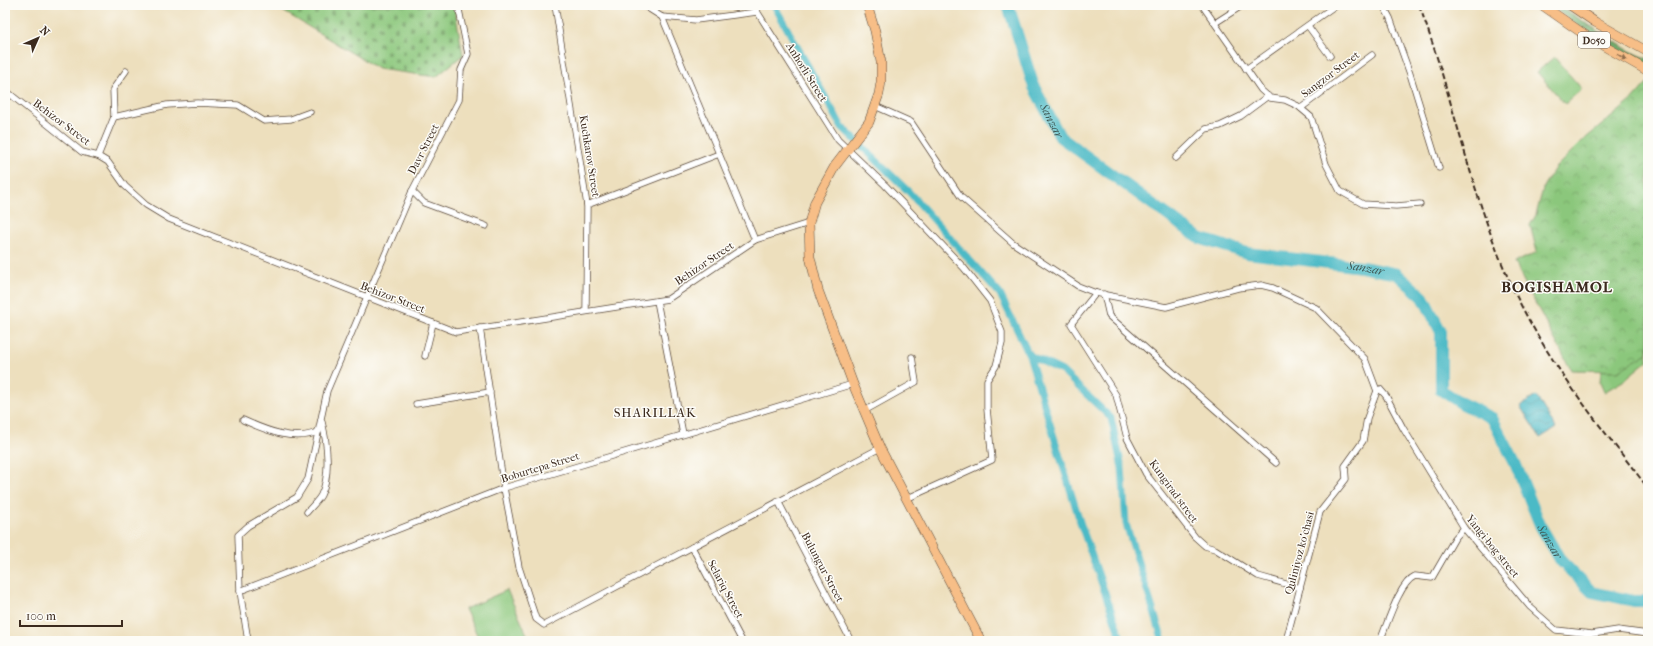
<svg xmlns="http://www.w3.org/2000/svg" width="1653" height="646" viewBox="0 0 1653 646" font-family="'IM FELL French Canon',serif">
	<defs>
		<pattern id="forest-firs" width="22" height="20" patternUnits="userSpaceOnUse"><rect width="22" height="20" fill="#70ac6c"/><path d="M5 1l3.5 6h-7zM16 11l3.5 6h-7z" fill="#5d8c58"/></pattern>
		<pattern id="cemetery-stones" width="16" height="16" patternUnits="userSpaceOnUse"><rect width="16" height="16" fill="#8bc77c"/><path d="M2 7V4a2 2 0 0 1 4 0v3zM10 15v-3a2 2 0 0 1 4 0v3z" fill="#73a265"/></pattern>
		<pattern id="park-crowns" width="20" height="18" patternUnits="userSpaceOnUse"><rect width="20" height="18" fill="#8bc77c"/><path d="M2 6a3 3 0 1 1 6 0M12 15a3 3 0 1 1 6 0" fill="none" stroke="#73a265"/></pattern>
		<pattern id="water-waves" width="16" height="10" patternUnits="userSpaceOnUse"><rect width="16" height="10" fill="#4cbac6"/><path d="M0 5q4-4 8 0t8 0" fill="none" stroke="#4097a0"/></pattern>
	</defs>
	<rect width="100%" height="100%" fill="#fdfcf7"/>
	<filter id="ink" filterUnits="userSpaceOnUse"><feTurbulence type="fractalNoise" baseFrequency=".025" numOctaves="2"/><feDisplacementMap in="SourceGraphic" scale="8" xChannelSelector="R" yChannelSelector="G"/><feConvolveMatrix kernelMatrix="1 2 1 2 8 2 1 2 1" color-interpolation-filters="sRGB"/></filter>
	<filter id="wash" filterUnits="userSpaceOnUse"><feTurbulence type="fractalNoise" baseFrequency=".012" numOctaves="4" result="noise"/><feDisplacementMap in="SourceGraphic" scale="16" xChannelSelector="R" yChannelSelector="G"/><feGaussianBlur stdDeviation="0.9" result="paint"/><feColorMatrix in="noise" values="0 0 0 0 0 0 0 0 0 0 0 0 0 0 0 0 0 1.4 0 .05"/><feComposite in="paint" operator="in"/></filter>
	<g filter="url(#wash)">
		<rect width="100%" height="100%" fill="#eddfbd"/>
		<g fill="#8bc77c" stroke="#63784d">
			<polygon points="1554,57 1582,89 1565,104 1537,72"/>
			<polygon points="1648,343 1648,360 1623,381 1604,392 1600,383 1602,354"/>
			<polygon points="507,590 530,641 480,641 465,609"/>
		</g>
		<path fill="url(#forest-firs)" stroke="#566b45" d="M1550,5H1558L1628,50L1648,59V65C1613,49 1580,29 1550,5Z"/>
		<polygon fill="url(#cemetery-stones)" stroke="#63784d" points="273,5 454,5 463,55 436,77 378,69"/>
		<polygon fill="url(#park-crowns)" stroke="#63784d" points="1648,82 1648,353 1618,371 1571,370 1514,263 1537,252 1530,225 1536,215 1544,185 1555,168 1581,142 1630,102"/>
		<polygon fill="url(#water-waves)" stroke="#447272" points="1536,396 1556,428 1540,438 1520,406"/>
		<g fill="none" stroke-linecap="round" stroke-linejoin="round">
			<g stroke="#4cbac6" stroke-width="7">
				<polyline points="774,5 842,127 909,192 1000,294 1029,355 1081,525 1122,641"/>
				<polyline points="1029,355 1062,371 1111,418 1122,468 1126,524 1163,641"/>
			</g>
			<path stroke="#4cbac6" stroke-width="12" id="s1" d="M1008,5L1034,87L1060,137L1199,238L1247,253L1362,267L1397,274L1423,297L1441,332V390L1461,403L1492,418L1515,463L1541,527L1561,561L1592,592L1634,601H1648"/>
		</g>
	</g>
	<g filter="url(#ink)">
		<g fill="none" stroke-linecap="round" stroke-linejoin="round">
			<g stroke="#564536" stroke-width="7">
				<g id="street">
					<polyline points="555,5 587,205 586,311"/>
					<polyline points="643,5 662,17 696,20 757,12"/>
					<polyline points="753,5 838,140 885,185 964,268 990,301 1002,332 1002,343 996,366 987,380 987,409 992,460 906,499"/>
					<polyline points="1202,5 1261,90 1270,98 1285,100 1298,106 1311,117 1326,164 1340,191 1363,204 1396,206 1420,204"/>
					<polyline points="1383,5 1390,18 1410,74 1439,168"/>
					<polyline points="662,17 755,240"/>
					<polyline points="1215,23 1243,5"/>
					<polyline points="1308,26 1330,56"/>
					<polyline points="1246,69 1336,5"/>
					<polyline points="5,90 82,152 98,156 108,162 125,186 146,205 169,219 456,332 668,299 755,240 809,223"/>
					<polyline points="875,106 911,122 961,197 1013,243 1078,286 1096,293 1166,307 1238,288 1261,285 1273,288 1316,308 1365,359 1377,391"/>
					<polyline points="1301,108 1372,55"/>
					<polyline points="114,117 167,105 197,103 238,105 264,121 291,119 310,112"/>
					<polyline points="98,156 114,117 113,89 126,71"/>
					<polyline points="1176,158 1206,129 1220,126 1241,116 1268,96"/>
					<polyline points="412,191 424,203 486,226"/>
					<polyline points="587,205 719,154"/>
					<polyline points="1096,293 1071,324 1116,395 1127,438 1146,474 1195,537 1205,546 1215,549 1258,576 1300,588"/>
					<polyline points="1104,294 1109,316 1276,463"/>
					<polyline points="657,301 683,434"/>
					<polyline points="480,328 504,488 519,567 536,619 544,625 880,448"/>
					<polyline points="425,356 433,323"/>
					<polyline points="1377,391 1380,389 1386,396 1403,428 1464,528 1530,607 1556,630 1592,634 1618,630 1648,634"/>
					<polyline points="416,404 490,392"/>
					<polyline points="864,411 916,382 912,357"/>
					<path d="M243,420C265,430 296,443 319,431"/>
					<polyline points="778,501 851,641"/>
					<path d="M307,512C311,507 318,501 321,495C331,475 327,442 322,422"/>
					<polyline points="692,547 742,641"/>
					<polyline points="240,591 504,488 853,384"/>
					<polyline points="248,641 240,591 238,535 248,526 297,497 308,479 327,391 412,191 459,100 461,70 468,54 458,5"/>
					<polyline points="1286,641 1320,512 1346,479 1345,466 1363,441 1367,418 1377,391"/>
					<path d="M1380,641C1387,625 1399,583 1415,576L1432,578L1455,538L1464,528"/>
				</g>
			</g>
			<g stroke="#564536" stroke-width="10">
				<g id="primary">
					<polyline points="867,5 875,31 881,62 881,82 879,94 869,122 835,166 815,202 809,223 810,257 818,290 853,384 880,448 981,641"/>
					<polyline points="1542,5 1588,37 1648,71"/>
					<polyline points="1570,5 1595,22 1648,52"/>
				</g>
			</g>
			<use href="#street" stroke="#fff" stroke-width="5.5"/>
			<use href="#primary" stroke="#f7be87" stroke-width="9"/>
			<path stroke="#3b2a1e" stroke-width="2" stroke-dasharray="6 3" stroke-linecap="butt" d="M1419,5C1453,95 1470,192 1509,280C1543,357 1597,422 1648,488"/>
		</g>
		<defs><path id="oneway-solid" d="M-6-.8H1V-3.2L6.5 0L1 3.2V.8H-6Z"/></defs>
		<use fill="#906d4d" href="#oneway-solid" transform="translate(1622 57) rotate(31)"/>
	</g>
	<g text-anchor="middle" stroke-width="3" stroke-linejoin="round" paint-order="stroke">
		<rect fill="#fdfcf7" stroke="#75695f" stroke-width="1" x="1578" y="32" width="32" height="16" rx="3"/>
		<g font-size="10" font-weight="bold" fill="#3b2a1e">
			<text x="1594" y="44">D050</text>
		</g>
		<g font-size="11" fill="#3b2a1e" stroke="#fdfcf7">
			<text transform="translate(807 72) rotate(58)" y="4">Anhorli Street</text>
			<text transform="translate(1330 74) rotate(-37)" y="4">Sangzor Street</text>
			<text transform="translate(62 122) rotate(37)" y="4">Behizor Street</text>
			<text transform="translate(423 149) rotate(-63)" y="4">Davr Street</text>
			<text transform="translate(590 156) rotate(81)" y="4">Kuchkarov Street</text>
			<text transform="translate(704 263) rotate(-34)" y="4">Behizor Street</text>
			<text transform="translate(393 297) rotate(21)" y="4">Behizor Street</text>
			<text transform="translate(540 467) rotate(-17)" y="4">Boburtepa Street</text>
			<text transform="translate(1174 491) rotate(54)" y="4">Kungirad street</text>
			<text transform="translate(1493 546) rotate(51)" y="4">Yangi-bog street</text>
			<text transform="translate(1299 553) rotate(-75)" y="4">Quliniyoz ko'chasi</text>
			<text transform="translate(823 567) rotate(62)" y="4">Bulungur Street</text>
			<text transform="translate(726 589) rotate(62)" y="4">Selariq Street</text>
		</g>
		<g font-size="12" font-style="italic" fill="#415c59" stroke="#fdfcf7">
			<text dy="4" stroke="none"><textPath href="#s1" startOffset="124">Sanzar</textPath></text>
			<text dy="4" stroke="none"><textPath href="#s1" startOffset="484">Sanzar</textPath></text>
			<text dy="4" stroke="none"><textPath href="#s1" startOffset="843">Sanzar</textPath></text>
		</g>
		<g font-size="13" letter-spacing="1" fill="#3b2a1e" stroke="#fdfcf7">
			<text x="655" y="417">SHARILLAK</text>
		</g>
		<g font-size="15" font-weight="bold" letter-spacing="1" fill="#3b2a1e" stroke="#fdfcf7">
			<text x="1557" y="292">BOGISHAMOL</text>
		</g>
	</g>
	<rect width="1653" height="646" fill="none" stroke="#fdfcf7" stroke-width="20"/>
	<g transform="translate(38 38) rotate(45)" stroke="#fdfcf7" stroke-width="3" paint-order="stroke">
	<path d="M0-3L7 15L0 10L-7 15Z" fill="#3b2a1e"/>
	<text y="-6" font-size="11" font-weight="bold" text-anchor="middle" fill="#3b2a1e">N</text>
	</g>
	<path d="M20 620v6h102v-6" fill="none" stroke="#3b2a1e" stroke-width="2"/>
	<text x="26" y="620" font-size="12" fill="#3b2a1e" stroke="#fdfcf7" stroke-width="3" paint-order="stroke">100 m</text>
</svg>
